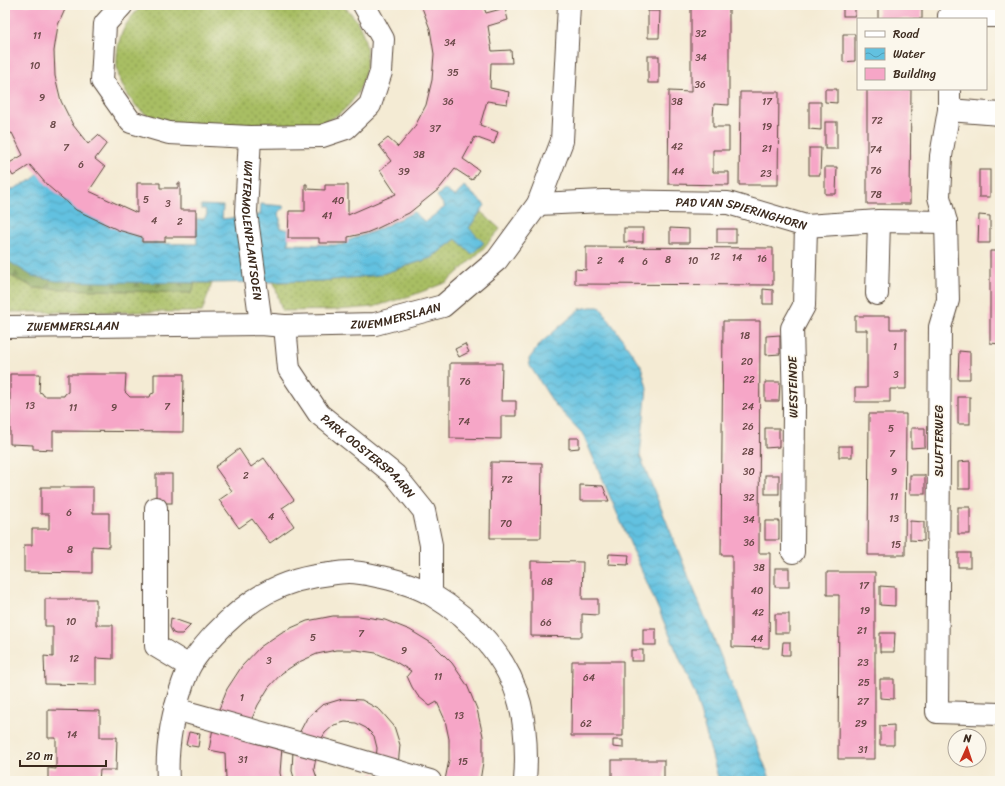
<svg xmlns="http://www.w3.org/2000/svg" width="1005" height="786" viewBox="0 0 1005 786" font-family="Sriracha,sans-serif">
	<defs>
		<pattern id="grass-dots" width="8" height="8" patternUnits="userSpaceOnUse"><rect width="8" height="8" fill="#a8be63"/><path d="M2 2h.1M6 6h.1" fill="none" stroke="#8a9b51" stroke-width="1.8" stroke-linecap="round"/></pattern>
		<pattern id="forest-firs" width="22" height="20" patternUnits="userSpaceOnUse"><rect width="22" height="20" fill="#86a559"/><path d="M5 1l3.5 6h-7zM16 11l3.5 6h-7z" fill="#6f8749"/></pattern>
		<pattern id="water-waves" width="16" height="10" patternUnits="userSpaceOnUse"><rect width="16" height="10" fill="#62c1e0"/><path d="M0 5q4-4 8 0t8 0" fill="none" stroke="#529db5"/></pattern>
	</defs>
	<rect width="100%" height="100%" fill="#fbf7ec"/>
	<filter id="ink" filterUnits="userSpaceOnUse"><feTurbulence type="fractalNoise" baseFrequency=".025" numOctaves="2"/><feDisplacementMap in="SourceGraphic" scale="8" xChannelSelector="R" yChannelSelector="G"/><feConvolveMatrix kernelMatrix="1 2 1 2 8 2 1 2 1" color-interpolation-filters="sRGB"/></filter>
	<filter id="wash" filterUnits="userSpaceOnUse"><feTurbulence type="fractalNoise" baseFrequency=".012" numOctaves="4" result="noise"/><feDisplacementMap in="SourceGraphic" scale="16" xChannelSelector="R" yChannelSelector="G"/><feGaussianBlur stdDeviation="0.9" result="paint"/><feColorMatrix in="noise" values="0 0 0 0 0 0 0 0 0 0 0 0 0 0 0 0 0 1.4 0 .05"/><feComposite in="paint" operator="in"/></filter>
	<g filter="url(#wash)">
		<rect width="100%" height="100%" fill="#f4ebd4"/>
		<g fill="url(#grass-dots)" stroke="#727440">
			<path d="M143,5H342C377,32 374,88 339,114C331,120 321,123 311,126C287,126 262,126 238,127C197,127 149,134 126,92C122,85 118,76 117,67C116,40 123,23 143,5Z"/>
			<polygon points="481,212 500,229 480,252 447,282 413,295 373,307 337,310 282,311 274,282 322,281 379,275 431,258 456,239 472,253 484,243 469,228"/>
			<polygon points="5,273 35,288 192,293 195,283 212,283 202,312 5,312"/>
		</g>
		<polygon fill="url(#forest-firs)" stroke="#60683c" points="5,258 38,277 195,283 192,293 35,288 5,273"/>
		<g fill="url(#water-waves)" stroke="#4e767f">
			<polygon points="38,173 118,228 142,238 141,243 197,244 196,219 204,219 207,214 205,209 201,209 201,205 223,206 222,219 260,215 261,204 283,206 284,209 280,210 278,215 280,219 280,228 289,230 288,244 344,245 344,242 377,230 414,212 425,222 445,207 437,196 444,189 455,197 464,186 485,205 469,228 484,243 472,254 456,239 431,258 379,275 322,281 212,283 101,282 56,281 32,276 5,259 5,193 32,180"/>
			<polygon points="591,307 600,307 641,366 647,388 640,456 771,781 719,781 695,694 583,434 555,405 530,366 529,359 541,343 580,309"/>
		</g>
		<g id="blocks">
			<g fill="#f6a6c7">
				<polygon points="5,5 67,5 58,25 54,51 55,76 61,101 73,125 88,144 98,135 107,143 95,159 105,167 89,191 137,213 137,183 160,183 160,188 178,188 178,183 180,183 180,210 196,210 196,237 165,237 165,242 142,242 142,237 118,230 76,210 47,185 30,165 13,176 6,165 23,155 12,133 5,135 5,121 7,121 5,116"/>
				<polygon points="421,5 483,5 486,13 505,8 508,20 488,26 492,51 511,50 512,63 491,63 490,88 509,92 507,104 487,101 480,125 498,132 494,144 475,137 463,159 479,170 472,180 455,169 439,189 409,213 378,228 366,233 348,237 348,243 319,243 319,238 288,238 289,211 305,211 305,184 307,184 307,189 325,190 325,185 348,185 348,215 396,194 380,170 391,161 379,145 388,138 398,147 414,128 426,105 432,80 434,54 430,29"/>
				<polygon points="691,5 729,5 729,105 714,104 713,116 713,127 729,127 729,150 713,150 713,172 729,172 729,185 668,184 669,91 691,92"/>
				<rect x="843" y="5" width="12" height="11"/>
				<rect x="878" y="5" width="44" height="14"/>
				<polygon points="648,11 660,11 659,38 648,38"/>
				<polygon points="843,34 855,34 855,61 843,62"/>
				<rect x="648" y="56" width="11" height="27"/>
				<polygon points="825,89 837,89 837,103 825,102"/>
				<polygon points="867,89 911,89 910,204 867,204"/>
				<polygon points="740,92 779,92 778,185 739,185"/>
				<polygon points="809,102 821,102 821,130 809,129"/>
				<rect x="825" y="122" width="12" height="27"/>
				<polygon points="809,148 821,148 820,175 809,175"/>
				<polygon points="825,167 837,167 836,194 825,194"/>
				<rect x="979" y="170" width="11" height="27"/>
				<polygon points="979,215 990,216 990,243 978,243"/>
				<rect x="624" y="228" width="19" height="14"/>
				<polygon points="670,228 689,229 689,243 670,243"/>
				<rect x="717" y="229" width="19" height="14"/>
				<polygon points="586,247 773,248 773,285 575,284 575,269 586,270"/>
				<polygon points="990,251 1000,251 1000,344 990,343"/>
				<polygon points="763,289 773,290 773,304 763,304"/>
				<polygon points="855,316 890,316 890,329 906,329 906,389 890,389 890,402 855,402 855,388 867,388 867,330 855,330"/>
				<polygon points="723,321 760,321 759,553 770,553 769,648 732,647 732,555 721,555"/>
				<polygon points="780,335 780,354 766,355 766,336"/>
				<polygon points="465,344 469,352 459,357 455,349"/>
				<polygon points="959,351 970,352 970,379 958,379"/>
				<polygon points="450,363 502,363 501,401 516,401 516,416 501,416 501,439 450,438"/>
				<polygon points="10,374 40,374 39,392 42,393 44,396 64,396 65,394 68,392 68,374 126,374 125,392 130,397 150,397 151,394 154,393 154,374 184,374 183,432 53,431 53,450 33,449 33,445 10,444"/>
				<polygon points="765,382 780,382 779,401 765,401"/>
				<rect x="958" y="397" width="12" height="27"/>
				<polygon points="869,414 906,414 905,555 868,555"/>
				<polygon points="765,428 779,428 779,447 765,448"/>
				<polygon points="911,428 925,428 925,447 911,448"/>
				<polygon points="569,438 579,438 579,448 569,449"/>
				<rect x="839" y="446" width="13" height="11"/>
				<polygon points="239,449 251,467 264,458 294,500 282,508 294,526 270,543 252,519 239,528 219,500 232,491 215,467"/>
				<polygon points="970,461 970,489 958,489 958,462"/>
				<polygon points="491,462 542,463 541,538 490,538"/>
				<rect x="156" y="474" width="16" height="29"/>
				<rect x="765" y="475" width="14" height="19"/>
				<rect x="910" y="475" width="15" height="19"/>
				<polygon points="580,485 603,486 609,501 580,501"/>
				<polygon points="41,487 93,487 93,513 109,513 109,547 92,546 92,573 24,572 24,545 32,545 32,529 49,529 49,514 41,514"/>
				<rect x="958" y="507" width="12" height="27"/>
				<rect x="765" y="521" width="14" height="19"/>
				<polygon points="910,521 924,522 924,541 910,540"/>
				<rect x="958" y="553" width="12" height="14"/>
				<polygon points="609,554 629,555 628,565 608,564"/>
				<polygon points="531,561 583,562 582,599 598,599 598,615 582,614 582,637 531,636"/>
				<rect x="775" y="568" width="14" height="19"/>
				<polygon points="827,572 875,572 875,759 838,759 839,595 827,595"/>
				<polygon points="880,586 895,587 895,606 880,605"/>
				<polygon points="45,599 96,599 96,625 113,625 113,659 96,658 96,685 45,684 44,656 53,657 53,626 45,626"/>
				<rect x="775" y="614" width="14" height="19"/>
				<polygon points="333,616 359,616 385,620 410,630 433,644 452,663 467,685 477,709 483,736 483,762 480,781 450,781 445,780 449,760 449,739 445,720 437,702 430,706 418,696 412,687 407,676 411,671 394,661 376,653 356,650 336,650 317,654 299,662 282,673 269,687 258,705 250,723 217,714 227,689 242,666 260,647 282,632 307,621"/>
				<polygon points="171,618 191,625 182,634 176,634 173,633 170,627"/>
				<rect x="643" y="629" width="13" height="16"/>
				<polygon points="880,633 895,633 894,652 880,652"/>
				<polygon points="783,642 790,642 790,655 782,655"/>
				<rect x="631" y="650" width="12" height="11"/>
				<polygon points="572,661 623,661 623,736 571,736"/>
				<polygon points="880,679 894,679 894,699 880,698"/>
				<polygon points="342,699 362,700 380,710 394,726 400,745 398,766 376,760 377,748 374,736 366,728 356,723 345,722 334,725 325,733 319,743 297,737 307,718 322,705"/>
				<polygon points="48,710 100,711 100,737 117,737 116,770 100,770 99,781 48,781 48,768 56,769 56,738 48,738"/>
				<polygon points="894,725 894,745 880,745 880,726"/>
				<polygon points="213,728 282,747 280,773 282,781 213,781 226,779 225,753 209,750"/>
				<polygon points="189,732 200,734 198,747 186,745"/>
				<polygon points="613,740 623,740 623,748 613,747"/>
				<polygon points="293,750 316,757 314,769 318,781 295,781 292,771"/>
				<rect x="612" y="760" width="52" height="21"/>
				<polygon points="372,773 393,781 368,781"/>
			</g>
		</g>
	</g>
	<g filter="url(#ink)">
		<use href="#blocks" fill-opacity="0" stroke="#574739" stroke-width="1"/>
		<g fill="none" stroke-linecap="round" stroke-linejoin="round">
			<g stroke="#574739" stroke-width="24">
				<g id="minor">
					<polyline points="122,5 105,24 102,81 131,122 169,133 250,137 322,136 346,128 370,105 381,72 383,39 364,5"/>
					<polyline points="949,19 949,16 1000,16"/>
					<polyline points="949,89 949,110 941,156 939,197 946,222 948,300 940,327 937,712 1000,714"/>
					<polyline points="949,110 1000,114"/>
					<path id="s1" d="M250,137L246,212L261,324"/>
					<path id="s2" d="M538,204L603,201L728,203L806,226L879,221L946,222"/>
					<polyline points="877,294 879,221"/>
					<path id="s3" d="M285,326L289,369L319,414L395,475L424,511L431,545V594"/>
					<path id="s4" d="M5,327L261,324L285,326L375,324L443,306L497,260L538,204L562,141L569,5"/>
					<polyline points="156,508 156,646 189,666"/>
					<polyline points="793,552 794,406 792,328 804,306 806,226"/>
					<polyline points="175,709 338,754 430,781"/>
					<path d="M168,781C166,748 172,715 183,683C185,678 187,671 190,666C196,655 206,644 215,634C248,599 281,579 330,574C336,573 343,572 349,572C360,572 372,575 382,577C399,581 417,586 432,595C472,619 508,657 520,704C526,729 527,755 525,781"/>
				</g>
			</g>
			<use href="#minor" stroke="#fff" stroke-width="22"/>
		</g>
	</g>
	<g text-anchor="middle" stroke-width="3" stroke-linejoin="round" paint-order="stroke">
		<g font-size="10" fill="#6a4948">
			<text x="701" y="37">32</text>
			<text x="37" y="39">11</text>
			<text x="450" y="46">34</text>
			<text x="701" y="61">34</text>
			<text x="35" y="69">10</text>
			<text x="453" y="76">35</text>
			<text x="700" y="88">36</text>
			<text x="42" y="101">9</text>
			<text x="448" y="105">36</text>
			<text x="677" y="105">38</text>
			<text x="767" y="105">17</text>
			<text x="877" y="124">72</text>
			<text x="53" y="128">8</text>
			<text x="767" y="130">19</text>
			<text x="435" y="132">37</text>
			<text x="677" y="150">42</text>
			<text x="66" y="151">7</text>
			<text x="767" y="152">21</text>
			<text x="876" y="153">74</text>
			<text x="419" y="158">38</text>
			<text x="81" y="168">6</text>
			<text x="876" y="174">76</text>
			<text x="404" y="175">39</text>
			<text x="678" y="175">44</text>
			<text x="766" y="177">23</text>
			<text x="876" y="198">78</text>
			<text x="146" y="203">5</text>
			<text x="338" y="204">40</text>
			<text x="168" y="207">3</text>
			<text x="327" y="219">41</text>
			<text x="154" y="224">4</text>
			<text x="180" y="225">2</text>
			<text x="715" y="260">12</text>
			<text x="737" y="261">14</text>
			<text x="762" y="262">16</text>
			<text x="668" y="263">8</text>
			<text x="600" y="264">2</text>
			<text x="621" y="264">4</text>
			<text x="693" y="264">10</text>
			<text x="645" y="265">6</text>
			<text x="745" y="339">18</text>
			<text x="895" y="350">1</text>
			<text x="747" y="365">20</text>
			<text x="896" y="378">3</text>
			<text x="749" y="383">22</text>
			<text x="465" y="385">76</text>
			<text x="30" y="409">13</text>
			<text x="167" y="410">7</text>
			<text x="748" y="410">24</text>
			<text x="73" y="411">11</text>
			<text x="114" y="411">9</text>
			<text x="464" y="425">74</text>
			<text x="748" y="430">26</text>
			<text x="891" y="432">5</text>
			<text x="748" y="455">28</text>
			<text x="892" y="457">7</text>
			<text x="749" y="475">30</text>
			<text x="894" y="475">9</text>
			<text x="246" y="479">2</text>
			<text x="507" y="483">72</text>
			<text x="894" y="500">11</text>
			<text x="749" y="501">32</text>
			<text x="69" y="516">6</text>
			<text x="271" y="520">4</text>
			<text x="894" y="522">13</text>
			<text x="749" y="523">34</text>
			<text x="506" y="527">70</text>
			<text x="749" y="546">36</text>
			<text x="896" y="548">15</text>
			<text x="70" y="553">8</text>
			<text x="759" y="571">38</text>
			<text x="547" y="585">68</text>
			<text x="864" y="589">17</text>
			<text x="757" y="594">40</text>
			<text x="865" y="614">19</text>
			<text x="758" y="616">42</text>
			<text x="71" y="625">10</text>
			<text x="546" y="626">66</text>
			<text x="862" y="634">21</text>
			<text x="361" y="637">7</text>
			<text x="313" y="641">5</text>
			<text x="757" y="642">44</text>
			<text x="404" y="654">9</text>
			<text x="74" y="662">12</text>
			<text x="269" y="664">3</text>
			<text x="863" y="666">23</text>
			<text x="438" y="680">11</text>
			<text x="589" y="681">64</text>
			<text x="864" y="686">25</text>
			<text x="242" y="701">1</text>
			<text x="863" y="705">27</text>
			<text x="459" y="719">13</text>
			<text x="586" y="727">62</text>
			<text x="861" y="727">29</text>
			<text x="72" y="738">14</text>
			<text x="863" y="753">31</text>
			<text x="243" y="763">31</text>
			<text x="463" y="765">15</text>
		</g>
		<g font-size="12" fill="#3b2a1e" stroke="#fbf7ec">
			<text dy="4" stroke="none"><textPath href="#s2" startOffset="205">PAD VAN SPIERINGHORN</textPath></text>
			<text dy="4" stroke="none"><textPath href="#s1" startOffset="94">WATERMOLENPLANTSOEN</textPath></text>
			<text dy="4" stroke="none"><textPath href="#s4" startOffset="392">ZWEMMERSLAAN</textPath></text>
			<text dy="4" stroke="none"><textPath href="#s4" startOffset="68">ZWEMMERSLAAN</textPath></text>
			<text transform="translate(793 387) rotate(-91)" y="4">WESTEINDE</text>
			<text transform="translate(939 441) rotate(-90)" y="4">SLUFTERWEG</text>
			<text dy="4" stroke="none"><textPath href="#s3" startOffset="162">PARK OOSTERSPAARN</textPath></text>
		</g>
	</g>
	<rect width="1005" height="786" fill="none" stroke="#fbf7ec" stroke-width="20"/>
	<rect x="857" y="18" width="130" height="72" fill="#fbf7ec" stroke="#aea59a"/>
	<rect x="865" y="31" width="20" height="6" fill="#ffffff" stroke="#aea59a"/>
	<text x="893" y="38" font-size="12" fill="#3b2a1e">Road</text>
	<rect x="865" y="48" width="20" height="12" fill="url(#water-waves)" stroke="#aea59a"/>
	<text x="893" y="58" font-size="12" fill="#3b2a1e">Water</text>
	<rect x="865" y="68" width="20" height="12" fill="#f6a6c7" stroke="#aea59a"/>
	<text x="893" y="78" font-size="12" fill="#3b2a1e">Building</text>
	<g transform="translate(967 748) rotate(3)"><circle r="19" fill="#fbf7ec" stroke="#aea59a"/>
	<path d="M0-3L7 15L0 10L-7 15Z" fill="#c8321e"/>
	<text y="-6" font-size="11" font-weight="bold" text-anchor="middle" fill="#3b2a1e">N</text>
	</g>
	<path d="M20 760v6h86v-6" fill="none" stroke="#3b2a1e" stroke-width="2"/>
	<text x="26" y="760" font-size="12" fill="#3b2a1e" stroke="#fbf7ec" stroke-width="3" paint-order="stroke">20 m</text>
</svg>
